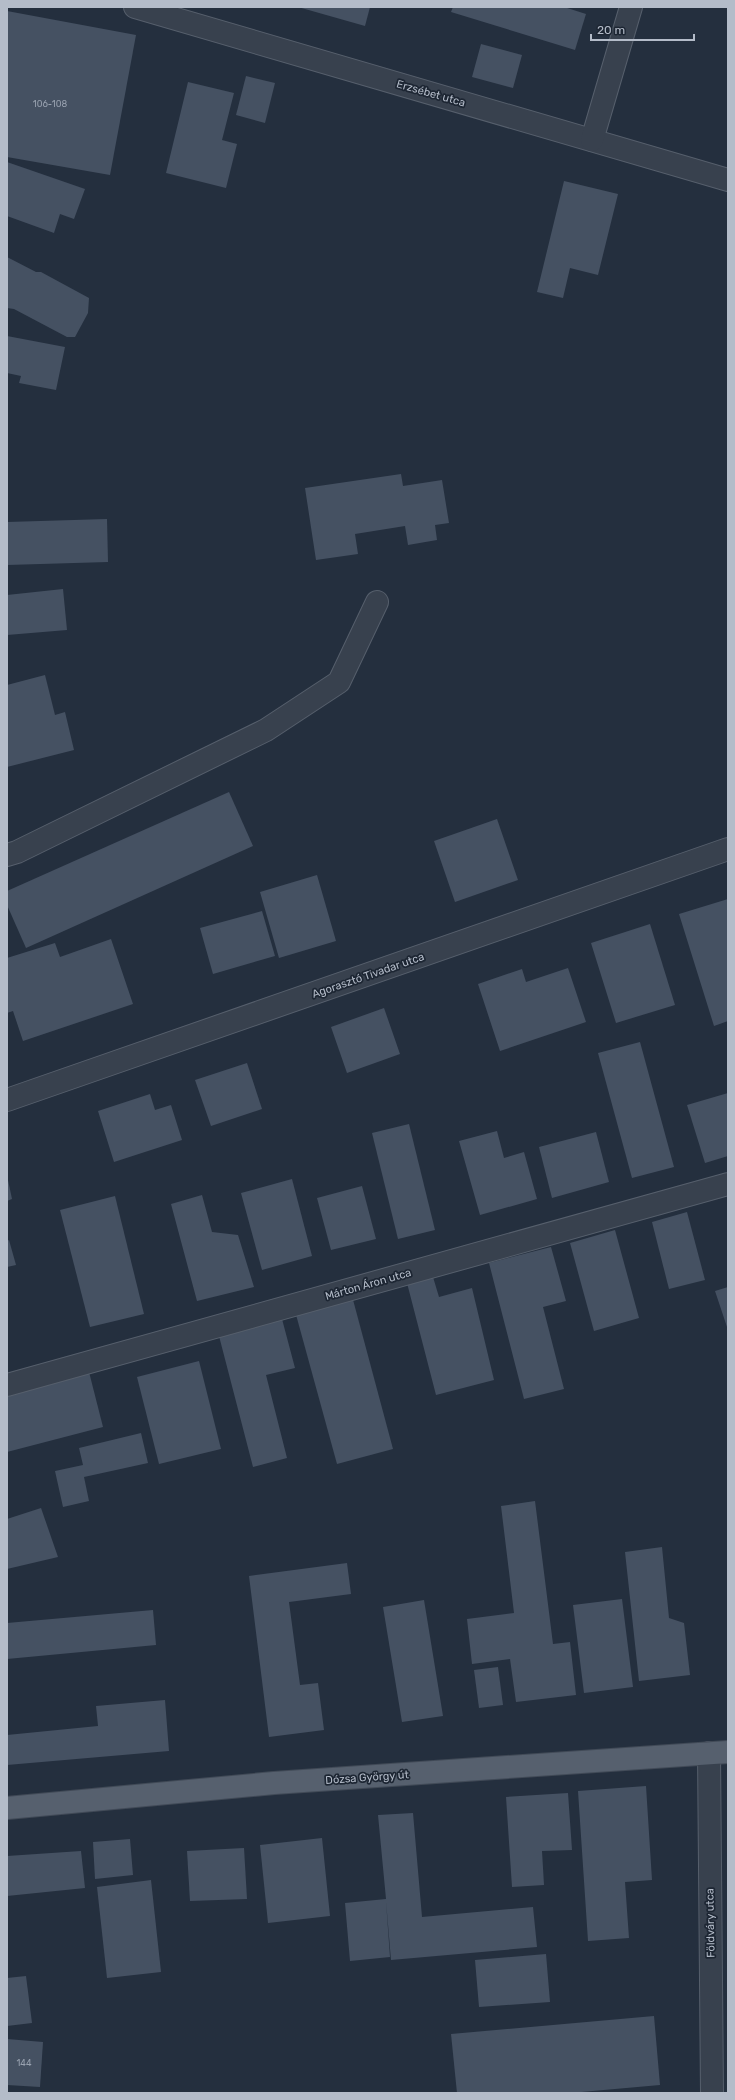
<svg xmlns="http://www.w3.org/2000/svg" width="735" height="2100" viewBox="0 0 735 2100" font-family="Rubik,sans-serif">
	<rect width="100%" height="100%" fill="#242f3e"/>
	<g fill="#455162">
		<polygon points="298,7 370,7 365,26"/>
		<polygon points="453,7 564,7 586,14 575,50 451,12"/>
		<polygon points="7,11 136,35 110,175 7,157"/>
		<polygon points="481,44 522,55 513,88 472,77"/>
		<polygon points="246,76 275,83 265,123 236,115"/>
		<polygon points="188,82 234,93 222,140 237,144 226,188 166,173"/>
		<polygon points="7,162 85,189 74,219 60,214 54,233 7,216"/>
		<polygon points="564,181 618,194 598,275 570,268 563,298 537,292"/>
		<polygon points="7,257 36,272 41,272 89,298 88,313 75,337 67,337 14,309 7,308"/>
		<polygon points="7,336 65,347 56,390 19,383 21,376 7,373"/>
		<polygon points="401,474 403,486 442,480 449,523 435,525 437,540 408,545 405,526 355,534 358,554 316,560 305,488"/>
		<polygon points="107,519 108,562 7,565 7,522"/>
		<polygon points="63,589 67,630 7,635 7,595"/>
		<polygon points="45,675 55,715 65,712 74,750 7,767 7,685"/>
		<polygon points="229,792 253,846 26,948 7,905 7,891"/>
		<polygon points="497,819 518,880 455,902 434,841"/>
		<polygon points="317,875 336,941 279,958 260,892"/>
		<polygon points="728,899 728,1021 714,1026 679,914"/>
		<polygon points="262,911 275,956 213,974 200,928"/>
		<polygon points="650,924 675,1005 616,1023 591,943"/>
		<polygon points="111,939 133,1004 23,1041 13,1011 7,1013 7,958 55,943 60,957"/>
		<polygon points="568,968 586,1022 500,1051 478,984 522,969 526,982"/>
		<polygon points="384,1008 400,1054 347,1073 331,1027"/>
		<polygon points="640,1042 674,1167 632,1178 598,1053"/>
		<polygon points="247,1063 262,1109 211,1126 195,1080"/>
		<polygon points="728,1093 728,1156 705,1163 687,1105"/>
		<polygon points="150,1094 155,1110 171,1105 182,1140 114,1162 98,1111"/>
		<polygon points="409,1124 435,1230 398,1239 372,1133"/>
		<polygon points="497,1131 504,1158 524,1152 537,1199 480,1215 459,1141"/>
		<polygon points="596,1132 609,1182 552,1198 539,1147"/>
		<polygon points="292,1179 312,1256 262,1270 241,1193"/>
		<polygon points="8,1180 12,1199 7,1201 7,1181"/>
		<polygon points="362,1186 376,1239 331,1250 317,1198"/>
		<polygon points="202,1195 212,1232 238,1235 254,1287 197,1301 171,1204"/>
		<polygon points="115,1196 144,1314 90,1327 60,1210"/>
		<polygon points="687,1212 705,1280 669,1289 652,1222"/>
		<polygon points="615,1230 639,1318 594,1331 570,1243"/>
		<polygon points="9,1240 16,1265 7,1267 7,1241"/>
		<polygon points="551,1247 566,1301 543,1307 564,1389 524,1399 489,1263"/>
		<polygon points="433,1277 439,1297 472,1288 494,1380 436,1395 407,1283"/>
		<polygon points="728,1287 728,1330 715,1291"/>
		<polygon points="352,1296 393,1449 337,1464 295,1311"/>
		<polygon points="282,1319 295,1368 266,1375 287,1458 253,1467 219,1336"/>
		<polygon points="199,1361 221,1449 159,1464 137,1377"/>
		<polygon points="88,1368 103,1427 7,1452 7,1389"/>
		<polygon points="141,1433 148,1463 84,1477 89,1501 63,1507 55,1471 83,1465 79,1448"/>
		<polygon points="535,1501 553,1644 570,1642 576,1695 516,1702 510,1659 472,1664 467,1619 514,1613 501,1506"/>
		<polygon points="41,1508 58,1557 7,1569 7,1519"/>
		<polygon points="662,1547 669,1618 684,1623 690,1675 639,1681 625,1552"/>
		<polygon points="347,1563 351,1594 289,1602 300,1685 318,1683 324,1730 269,1737 249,1576"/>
		<polygon points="622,1599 633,1687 584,1693 573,1605"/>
		<polygon points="424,1600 443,1716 402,1722 383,1607"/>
		<polygon points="153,1610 156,1645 7,1659 7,1623"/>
		<polygon points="498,1667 503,1705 479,1708 474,1670"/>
		<polygon points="165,1700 169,1751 7,1765 7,1735 98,1726 96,1706"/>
		<polygon points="646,1786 652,1880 625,1882 629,1938 588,1941 578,1791"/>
		<polygon points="568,1793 572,1850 542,1851 544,1885 512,1887 506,1797"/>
		<polygon points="413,1813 422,1917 533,1907 537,1947 391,1960 386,1901 390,1957 350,1961 345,1903 386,1899 378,1815"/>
		<polygon points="322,1838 330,1916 268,1923 260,1845"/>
		<polygon points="130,1839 133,1875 95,1879 93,1842"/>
		<polygon points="244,1848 247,1899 190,1901 187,1851"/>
		<polygon points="81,1851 85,1888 7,1896 7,1856"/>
		<polygon points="151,1880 161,1972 107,1978 97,1887"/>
		<polygon points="546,1954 550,2002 479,2007 475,1960"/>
		<polygon points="26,1976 32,2023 7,2026 7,1978"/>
		<polygon points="654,2016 660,2085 570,2093 457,2093 451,2034"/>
		<polygon points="7,2039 43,2042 40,2087 7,2085"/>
	</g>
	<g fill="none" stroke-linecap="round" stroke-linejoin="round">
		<g stroke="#565f6c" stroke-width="24">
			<g id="minor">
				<polyline points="135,7 728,180"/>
				<polyline points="592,140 631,7"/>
				<polyline points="7,855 17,852 266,730 339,682 377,602"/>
				<polyline points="7,1100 728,849"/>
				<polyline points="7,1385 728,1184"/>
				<polyline points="709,1753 712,2093"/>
			</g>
		</g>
		<g stroke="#414a57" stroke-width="24">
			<polyline id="major" points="7,1808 274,1783 728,1752"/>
		</g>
		<use href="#minor" stroke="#38414e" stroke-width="22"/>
		<use href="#major" stroke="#56606e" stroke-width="22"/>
	</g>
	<g text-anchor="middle" stroke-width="3.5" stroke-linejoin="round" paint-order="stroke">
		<g font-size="9" fill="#98a1af">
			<text x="50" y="107">106-108</text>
			<text x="24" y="2066">144</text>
		</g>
		<g font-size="11" fill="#b4bcc9" stroke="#1d2633">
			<text transform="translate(431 93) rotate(16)" y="4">Erzsébet utca</text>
			<text transform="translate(368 975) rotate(-19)" y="4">Agorasztó Tivadar utca</text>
			<text transform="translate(368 1284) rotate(-16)" y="4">Márton Áron utca</text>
			<text transform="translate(367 1777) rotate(-4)" y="4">Dózsa György út</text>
			<text transform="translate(710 1923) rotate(-91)" y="4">Földváry utca</text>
		</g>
	</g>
	<rect width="735" height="2100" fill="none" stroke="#b4bcc9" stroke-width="16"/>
	<path d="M591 34v6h103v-6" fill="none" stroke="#b4bcc9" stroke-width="2"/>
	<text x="597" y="34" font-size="12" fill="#b4bcc9" stroke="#1d2633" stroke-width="3" paint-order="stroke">20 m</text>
</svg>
